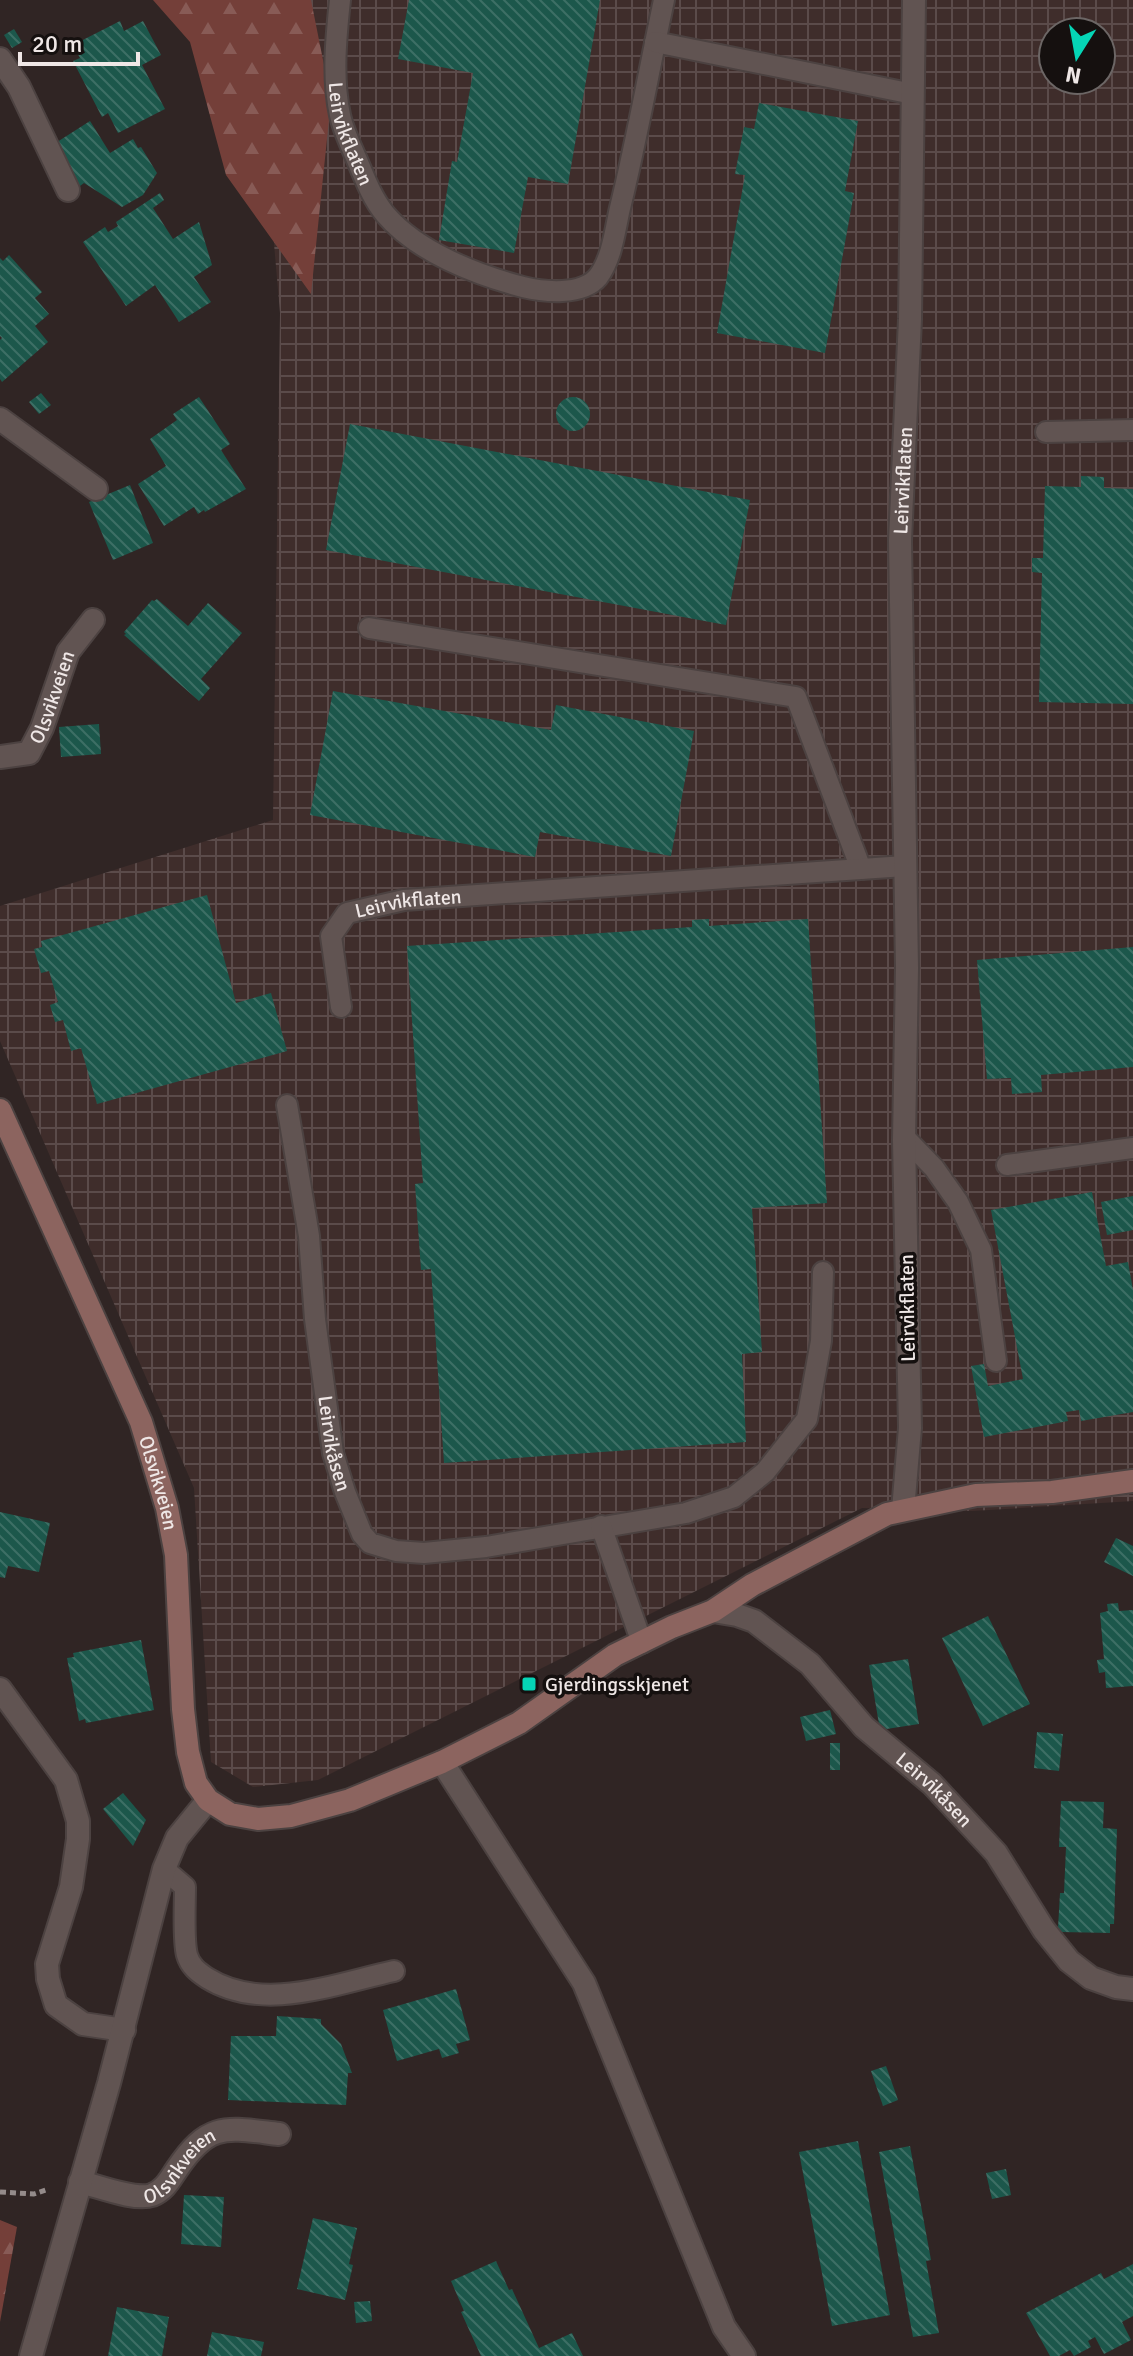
<svg xmlns="http://www.w3.org/2000/svg" width="1133" height="2356" viewBox="0 0 1133 2356" font-family="Signika,sans-serif">
	<defs>
		<pattern id="industrial-grid" width="8" height="8" patternUnits="userSpaceOnUse" patternTransform="scale(2)"><rect width="8" height="8" fill="#3f2d2b"/><path d="M0 4h8M4 0v8" fill="none" stroke="#5b4b4a"/></pattern>
		<pattern id="forest-firs" width="22" height="20" patternUnits="userSpaceOnUse" patternTransform="scale(2)"><rect width="22" height="20" fill="#743f39"/><path d="M5 1l3.5 6h-7zM16 11l3.5 6h-7z" fill="#885b56"/></pattern>
		<pattern id="building-back-hatch" width="6" height="6" patternUnits="userSpaceOnUse" patternTransform="scale(2)"><rect width="6" height="6" fill="#1c574b"/><path d="M-1 5l2 2M0 0l6 6M5-1l2 2" fill="none" stroke="#3d6f65"/></pattern>
	</defs>
	<rect width="100%" height="100%" fill="#302524"/>
	<path fill="url(#industrial-grid)" fill-rule="evenodd" d="M253,0H1133V1501L972,1511L862,1508L318,1780L253,1787L211,1762L194,1488L0,1041V906L273,820L280,313ZM1053,32H1101V80H1053Z"/>
	<g fill="url(#forest-firs)">
		<polygon points="153,0 311,0 331,100 311,294 226,175 190,42"/>
		<polygon points="0,2220 17,2227 0,2322"/>
	</g>
	<g fill="url(#building-back-hatch)">
		<polygon points="409,0 600,0 568,184 528,177 514,253 439,240 452,161 457,162 473,73 398,59"/>
		<polygon points="120,21 124,31 143,21 161,55 142,65 165,109 118,133 108,113 102,117 73,61 80,58 73,45"/>
		<polygon points="14,29 22,42 12,48 4,35"/>
		<polygon points="759,103 858,121 845,191 854,193 825,353 717,333 745,175 735,174 744,127 754,129"/>
		<polygon points="90,121 110,153 133,139 138,148 141,147 157,173 143,195 122,207 84,183 80,186 54,144"/>
		<polygon points="160,193 164,200 153,208 173,239 199,222 212,265 194,277 211,302 179,322 155,285 126,306 83,242 105,227 108,232 118,226 116,222"/>
		<polygon points="9,255 42,292 35,298 49,314 35,326 48,342 2,382 0,379 0,340 2,338 0,336 0,258 3,261"/>
		<polygon points="41,393 51,405 39,414 29,402"/>
		<polygon points="199,397 230,444 221,450 246,489 205,512 204,510 198,514 194,507 164,526 138,484 166,466 150,439 177,420 173,414"/>
		<circle cx="573" cy="414" r="17"/>
		<polygon points="350,424 750,500 726,625 326,550"/>
		<polygon points="1081,476 1104,477 1104,488 1133,489 1133,704 1039,702 1042,573 1032,572 1032,558 1043,558 1045,486 1081,487"/>
		<polygon points="130,485 153,543 113,560 89,502"/>
		<polygon points="157,599 188,626 208,603 242,633 201,679 210,688 199,701 124,635 126,634 124,632 152,600 154,601"/>
		<polygon points="333,691 551,730 556,705 694,731 671,856 540,832 535,857 310,815"/>
		<polygon points="99,724 101,754 61,757 59,727"/>
		<polygon points="207,895 236,1003 271,993 287,1051 97,1104 81,1048 71,1051 63,1020 55,1022 50,1005 58,1002 49,971 41,973 34,949 42,947 41,941"/>
		<polygon points="709,919 709,926 808,919 827,1203 752,1208 762,1352 742,1354 746,1442 444,1463 431,1269 421,1270 415,1184 423,1183 407,946 692,927 692,920"/>
		<polygon points="1133,947 1133,1067 1041,1075 1042,1092 1012,1094 1011,1078 987,1079 977,960"/>
		<polygon points="1092,1192 1106,1266 1128,1262 1133,1290 1133,1412 1081,1421 1079,1410 1066,1412 1068,1421 984,1437 971,1366 984,1364 988,1386 1023,1379 991,1210"/>
		<polygon points="1133,1196 1133,1230 1107,1235 1101,1202"/>
		<polygon points="0,1512 50,1523 39,1572 8,1566 5,1578 0,1577"/>
		<polygon points="1116,1538 1133,1546 1133,1576 1104,1562"/>
		<polygon points="1118,1603 1119,1611 1133,1610 1133,1686 1106,1688 1105,1672 1099,1673 1097,1660 1104,1659 1100,1613 1108,1611 1107,1604"/>
		<polygon points="988,1616 1030,1704 983,1726 942,1638"/>
		<polygon points="141,1640 154,1710 86,1723 85,1719 79,1721 67,1658 74,1657 73,1653"/>
		<polygon points="908,1659 919,1724 880,1730 869,1665"/>
		<polygon points="830,1710 836,1734 806,1741 800,1717"/>
		<polygon points="1037,1732 1063,1734 1059,1771 1034,1768"/>
		<rect x="830" y="1743" width="10" height="27"/>
		<polygon points="123,1793 146,1820 133,1846 103,1809"/>
		<polygon points="1061,1801 1104,1802 1103,1828 1117,1829 1114,1924 1110,1924 1110,1933 1061,1932 1058,1928 1060,1893 1064,1893 1066,1847 1059,1847"/>
		<polygon points="456,1989 470,2040 456,2044 459,2053 442,2058 439,2049 397,2061 383,2010"/>
		<polygon points="277,2016 321,2019 321,2024 341,2044 352,2073 348,2073 346,2105 228,2100 231,2036 276,2036"/>
		<polygon points="886,2066 898,2100 883,2106 871,2071"/>
		<polygon points="858,2141 890,2315 832,2326 799,2152"/>
		<polygon points="910,2146 931,2260 926,2261 939,2333 913,2337 879,2152"/>
		<polygon points="1006,2169 1011,2195 992,2199 986,2173"/>
		<polygon points="184,2195 224,2197 221,2247 181,2244"/>
		<polygon points="313,2218 357,2228 349,2264 353,2265 345,2300 297,2289"/>
		<polygon points="496,2261 509,2290 512,2289 539,2348 572,2333 583,2356 481,2356 461,2312 464,2311 451,2281"/>
		<polygon points="1133,2264 1133,2316 1122,2322 1131,2340 1104,2354 1095,2337 1088,2341 1091,2347 1074,2356 1070,2350 1059,2356 1050,2356 1026,2313 1101,2273 1104,2279"/>
		<polygon points="370,2301 372,2321 356,2323 354,2302"/>
		<polygon points="117,2307 169,2317 162,2356 108,2356"/>
		<polygon points="212,2332 264,2342 261,2356 207,2356"/>
	</g>
	<g fill="none" stroke-linecap="round" stroke-linejoin="round">
		<g stroke="#4c4241" stroke-width="24">
			<g id="service">
				<path id="s1" d="M340,0C336,38 332,78 340,115C343,130 351,146 357,160C365,179 372,198 385,214C417,252 477,275 523,287C544,292 582,296 598,277C612,259 615,230 620,208C637,139 649,70 664,0"/>
				<polyline points="655,42 913,94"/>
				<polyline points="1046,432 1133,430"/>
				<polyline points="369,628 796,697 861,869"/>
				<path id="s2" d="M341,1007L331,936L347,913L404,900L905,866"/>
				<path id="s3" d="M287,1105L309,1236L315,1319L333,1453L345,1492L362,1534L370,1543L396,1551L424,1553L486,1547L686,1513L734,1497L765,1472L807,1419L821,1341L823,1272"/>
				<polyline points="904,1140 907,1140 934,1168 958,1202 981,1250 996,1361"/>
				<polyline points="1007,1165 1133,1148"/>
				<polyline points="601,1526 642,1643"/>
				<path d="M164,1869L185,1887C185,1905 183,1940 187,1955C190,1966 198,1972 207,1978C263,2013 334,1984 394,1971"/>
			</g>
		</g>
		<g stroke="#4c4241" stroke-width="26">
			<g id="minor">
				<polyline points="0,59 19,87 68,190"/>
				<polyline points="0,419 96,489"/>
				<path id="s4" d="M0,757L29,753L42,728L68,652L93,620"/>
				<path id="s5" d="M903,1510L910,1428L904,1140L907,968L900,541L910,319L914,0"/>
				<path id="s6" d="M713,1611L737,1615L754,1621L810,1664L864,1727L932,1784L996,1853L1044,1930L1069,1961L1091,1978L1116,1987L1133,1989"/>
				<polyline points="0,1689 66,1780 78,1821 78,1839 71,1887 47,1964 48,1979 56,2005 83,2024 124,2030"/>
				<polyline points="442,1762 584,1983 724,2327 744,2356"/>
				<path id="s7" d="M80,2182C98,2186 135,2201 152,2195C165,2190 170,2179 177,2169C209,2121 227,2128 279,2134"/>
				<polyline points="31,2356 109,2083 164,1869 177,1838 208,1800"/>
			</g>
		</g>
		<g stroke="#4c4241" stroke-width="26">
			<g id="secondary">
				<path id="s8" d="M0,1110L141,1422L167,1508L176,1555L183,1709L188,1752L196,1783L208,1800L230,1814L258,1819L291,1816L350,1800L442,1762L519,1723L615,1655L672,1627L713,1611L752,1585L887,1514L976,1495L1052,1492L1133,1481"/>
			</g>
		</g>
		<polyline stroke="#948b8a" stroke-width="5" stroke-dasharray="6 4" stroke-linecap="butt" points="0,2192 34,2194 46,2190"/>
		<use href="#service" stroke="#615452" stroke-width="20"/>
		<use href="#minor" stroke="#615452" stroke-width="22"/>
		<use href="#secondary" stroke="#8c645f" stroke-width="22"/>
	</g>
	<rect fill="#05d5b6" stroke="#15100f" stroke-width="3" x="521" y="1676" width="16" height="16" rx="4"/>
	<g text-anchor="middle" stroke-width="7" stroke-linejoin="round" paint-order="stroke">
		<g font-size="20" fill="#efe7e6" stroke="#15100f">
			<text dy="7" stroke="none"><textPath href="#s1" startOffset="136">Leirvikflaten</textPath></text>
			<text dy="7" stroke="none"><textPath href="#s5" startOffset="1030">Leirvikflaten</textPath></text>
			<text dy="7" stroke="none"><textPath href="#s4" startOffset="90">Olsvikveien</textPath></text>
			<text dy="7" stroke="none"><textPath href="#s2" startOffset="162">Leirvikflaten</textPath></text>
			<text transform="translate(907 1308) rotate(-91)" y="7">Leirvikflaten</text>
			<text dy="7" stroke="none"><textPath href="#s3" startOffset="342">Leirvikåsen</textPath></text>
			<text dy="7" stroke="none"><textPath href="#s8" startOffset="406">Olsvikveien</textPath></text>
			<text dy="7" stroke="none"><textPath href="#s6" startOffset="290">Leirvikåsen</textPath></text>
			<text dy="7" stroke="none"><textPath href="#s7" startOffset="114">Olsvikveien</textPath></text>
		</g>
		<g font-size="20" fill="#efe7e6" stroke="#15100f" text-anchor="start">
			<text x="545" y="1691">Gjerdingsskjenet</text>
		</g>
	</g>
	<g transform="translate(1077 56) rotate(191)"><circle r="38" fill="#15100f" stroke="#6c6665" stroke-width="2"/>
	<path d="M0-6L14 30L0 20L-14 30Z" fill="#05d5b6"/>
	<text y="-12" font-size="22" font-weight="bold" text-anchor="middle" fill="#efe7e6">N</text>
	</g>
	<path d="M20 52v12h118v-12" fill="none" stroke="#efe7e6" stroke-width="4"/>
	<text x="32" y="52" font-size="24" fill="#efe7e6" stroke="#15100f" stroke-width="6" paint-order="stroke">20 m</text>
</svg>
